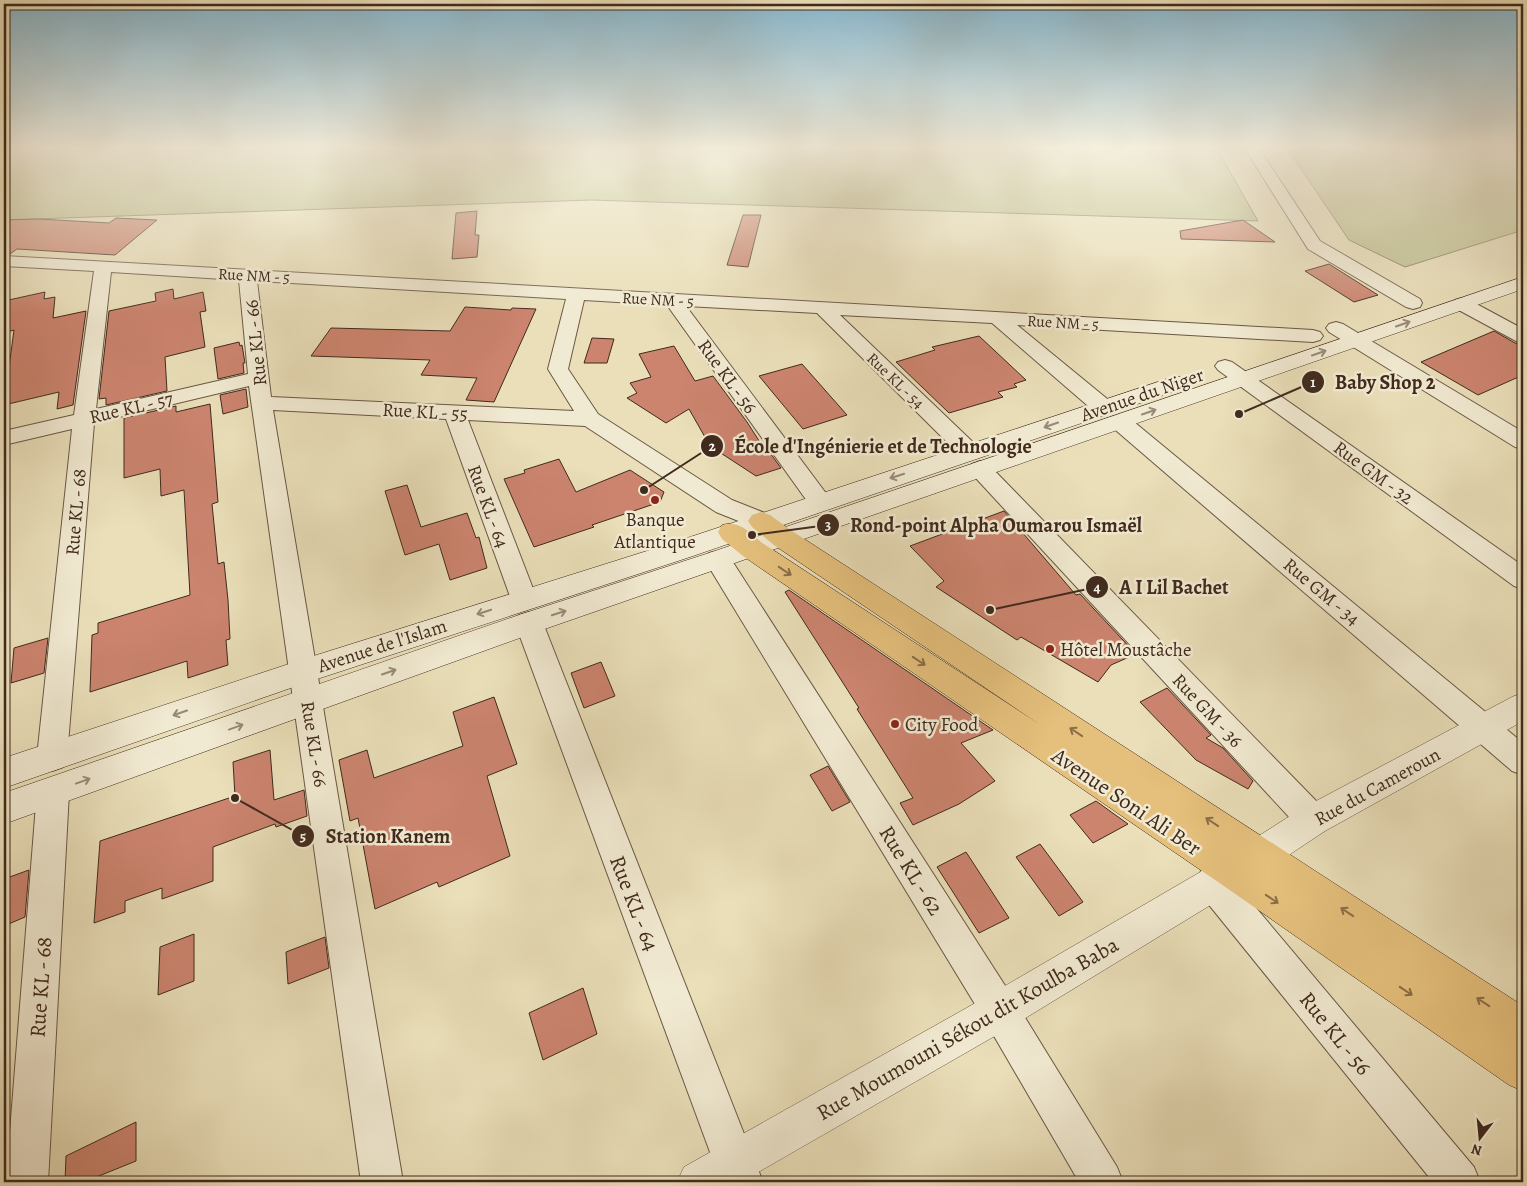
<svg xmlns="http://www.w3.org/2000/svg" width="1527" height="1186" viewBox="0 0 1527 1186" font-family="Alegreya,serif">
	<rect width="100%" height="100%" fill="#eadfb9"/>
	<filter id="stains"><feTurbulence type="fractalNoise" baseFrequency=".004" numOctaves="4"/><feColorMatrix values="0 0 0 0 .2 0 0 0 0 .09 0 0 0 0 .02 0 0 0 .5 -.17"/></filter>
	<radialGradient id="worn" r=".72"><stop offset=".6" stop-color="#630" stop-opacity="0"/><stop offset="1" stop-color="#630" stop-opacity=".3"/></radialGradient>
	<g fill="#bdc08a" stroke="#7e7554">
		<polygon points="4,147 1216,147 1258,221 591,200 4,220"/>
		<polygon points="1286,147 1523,147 1523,230 1405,267 1349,240"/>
	</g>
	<g fill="#cc846f" stroke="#402a1d">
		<polygon points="477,211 475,235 479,235 477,257 452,259 456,213"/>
		<polygon points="743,215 761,215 748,267 727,265"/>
		<polygon points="116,218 157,220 115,255 17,249 10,254 4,254 4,220 39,219 109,223"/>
		<polygon points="1243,220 1275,242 1181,239 1180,231"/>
		<polygon points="1329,264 1359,283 1378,295 1354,302 1305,271"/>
		<polygon points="173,289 174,299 203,292 206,311 200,312 205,347 165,357 167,391 106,405 106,398 99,399 109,311 156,301 155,293"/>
		<polygon points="45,292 44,299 55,297 53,318 86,311 73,405 57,409 59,392 4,405 14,330 4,333 4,301"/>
		<polygon points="465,307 511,310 512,308 536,309 494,402 466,400 477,378 421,375 430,360 311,356 331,328 450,331"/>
		<polygon points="1494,331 1515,343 1523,345 1523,375 1478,395 1421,362"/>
		<polygon points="979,336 1026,380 1014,384 1017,387 998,392 1003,397 949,413 896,362 935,350 932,347"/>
		<polygon points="592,338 614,339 607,363 584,363"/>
		<polygon points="239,342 240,346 242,345 245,363 243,363 244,373 218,379 214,348"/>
		<polygon points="674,346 695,381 713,376 747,422 763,447 765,446 781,468 756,476 710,446 689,409 666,423 627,398 637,393 630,383 651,377 639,354"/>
		<polygon points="802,364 847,415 803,429 759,376"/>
		<polygon points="246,389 248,407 223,414 220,395"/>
		<polygon points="210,404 218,502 212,504 218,564 224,562 228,600 230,639 226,640 228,665 188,678 187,661 90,692 92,635 98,633 98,623 190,595 184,490 161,496 160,469 124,478 124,418 176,406 176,412"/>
		<polygon points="559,459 576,492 630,470 664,492 660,502 592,525 594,527 534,547 504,479 525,473 524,470"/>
		<polygon points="407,485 421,527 467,513 476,538 479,537 487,568 450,580 439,544 405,555 385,491"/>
		<polygon points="1004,511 1076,595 1080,594 1136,654 1111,665 1098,682 1021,637 1017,640 936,587 944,581 910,546"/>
		<polygon points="789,590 993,730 961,743 995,781 959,804 913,825 900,803 913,798 857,709 859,708 785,592"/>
		<polygon points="48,638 44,673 11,683 14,648"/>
		<polygon points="601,662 615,696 584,708 571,673"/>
		<polygon points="1167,688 1211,735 1206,738 1223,748 1253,781 1248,789 1196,760 1140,702"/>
		<polygon points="494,697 517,764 487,776 510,856 439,887 437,882 375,909 358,818 350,821 339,760 367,750 374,778 463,746 453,712"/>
		<polygon points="270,750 274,800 304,790 307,816 276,827 275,824 213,847 213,881 162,899 162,888 125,901 125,912 94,923 100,841 235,796 233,762"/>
		<polygon points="828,766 850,802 832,811 810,775"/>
		<polygon points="1096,801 1128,824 1093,843 1070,815"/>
		<polygon points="1040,844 1083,902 1059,916 1016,857"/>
		<polygon points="966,852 1009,918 979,933 937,867"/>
		<polygon points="29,870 25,917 4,926 4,879"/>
		<polygon points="194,934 194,981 158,995 160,947"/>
		<polygon points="325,937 329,968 288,984 286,952"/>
		<polygon points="583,988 597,1034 543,1060 529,1013"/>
		<polygon points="136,1122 136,1161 84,1182 65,1182 66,1156"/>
	</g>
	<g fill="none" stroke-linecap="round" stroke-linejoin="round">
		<g stroke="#6a5744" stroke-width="2">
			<g id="minor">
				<polygon points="1244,147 1258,147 1320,241 1420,299 1422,303 1420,307 1413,309 1406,307 1308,249"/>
				<path d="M4,256L1313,330L1320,332L1323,336L1320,340L1313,342L1017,325L1111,402L1114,407L1111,412L1103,414L1095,412L992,323L840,315L978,447L981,452L978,457L970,459L962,457L817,313L686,306L828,496L832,502L828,508L820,510L812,508L667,305L584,300L568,369L598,414L732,500L770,515L773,521L770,527L761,530L716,512L585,426L468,420L537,599L533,606L524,609L515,606L511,599L446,419L273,410L403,1182H361L249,386L94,423L67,757L63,767L52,771L41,767L37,757L72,429L4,445V431L74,415L94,271L4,266ZM111,272L239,280L248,374L96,409ZM257,281L566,299L548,369L574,411L271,397Z"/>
				<polygon points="1462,298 1469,300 1523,329 1523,343 1516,341 1455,308 1453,304 1455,300"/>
				<polygon points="1336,322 1343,324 1523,432 1523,449 1515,447 1329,332 1326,328 1329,324"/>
				<polygon points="1225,360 1232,362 1523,566 1523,589 1514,586 1218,370 1215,366 1218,362"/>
				<polygon points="1120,415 1128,417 1523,743 1523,775 1512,771 1112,427 1109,422 1112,417"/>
				<polygon points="980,461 988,464 1324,809 1329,820 1324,831 1313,835 1302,831 972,474 969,469 972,464"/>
				<polygon points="718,551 727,553 1013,998 1117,1167 1123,1182 1079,1182 987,1024 709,567 705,560 709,553"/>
				<polygon points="529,612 539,615 543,623 763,1182 721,1182 515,623 519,615"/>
				<polygon points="53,778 64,782 69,792 48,1182 6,1182 37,792 42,782"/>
				<polygon points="1213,866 1225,871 1474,1167 1480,1182 1433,1182 1201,895 1196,883 1201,871"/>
			</g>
		</g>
		<g stroke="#6a5744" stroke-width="1">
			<polygon id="tertiary" points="1523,693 1523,721 1325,831 1245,884 1014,1025 741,1182 677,1182 684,1167 986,997 1221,860 1301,809 1512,697"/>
		</g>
		<g stroke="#402a1d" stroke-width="1">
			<g id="secondary">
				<polygon points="1523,277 1523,289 539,631 4,824 4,793 519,615 709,553"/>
				<polygon points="1176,376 1184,378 1187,383 1184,388 684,559 308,682 4,788 4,758 304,659 666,545"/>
			</g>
		</g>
		<g stroke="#402a1d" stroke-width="1">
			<path id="primary" d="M761,512L770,515L792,531L1523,1006V1091L1509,1085L1221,884L743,556L722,539L718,532L722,525C739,520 749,532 761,542L1039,724L774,545L752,527L748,521L752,515Z"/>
		</g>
		<use href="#minor" fill="#f1ead2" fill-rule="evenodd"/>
		<use href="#tertiary" fill="#f1ead2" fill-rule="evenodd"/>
		<use href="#secondary" fill="#f1ead2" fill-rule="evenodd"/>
		<use href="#primary" fill="#e5c07c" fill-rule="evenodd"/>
	</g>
	<defs><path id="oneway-shaft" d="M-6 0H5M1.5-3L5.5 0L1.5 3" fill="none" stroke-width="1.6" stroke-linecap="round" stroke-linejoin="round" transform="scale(1.25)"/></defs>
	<g stroke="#988a78">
		<use href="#oneway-shaft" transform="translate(1403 324) rotate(-19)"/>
		<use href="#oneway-shaft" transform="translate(1319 353) rotate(-19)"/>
		<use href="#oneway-shaft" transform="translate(1149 412) rotate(-19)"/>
		<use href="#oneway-shaft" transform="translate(1051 425) rotate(161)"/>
		<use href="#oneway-shaft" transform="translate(897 476) rotate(162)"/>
		<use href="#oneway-shaft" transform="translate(484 612) rotate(162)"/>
		<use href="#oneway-shaft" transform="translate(559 613) rotate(-18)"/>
		<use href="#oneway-shaft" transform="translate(389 672) rotate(-19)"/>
		<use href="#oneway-shaft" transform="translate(180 713) rotate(161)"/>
		<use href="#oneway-shaft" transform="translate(236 727) rotate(-20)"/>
		<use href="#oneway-shaft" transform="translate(83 781) rotate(-20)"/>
	</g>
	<g stroke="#8a6e48">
		<use href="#oneway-shaft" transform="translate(785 571) rotate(34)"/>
		<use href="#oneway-shaft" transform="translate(919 661) rotate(34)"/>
		<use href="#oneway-shaft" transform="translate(1076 732) rotate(-146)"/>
		<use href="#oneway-shaft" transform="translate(1212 822) rotate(-146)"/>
		<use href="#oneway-shaft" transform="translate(1272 899) rotate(34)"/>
		<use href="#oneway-shaft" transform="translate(1347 912) rotate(-146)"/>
		<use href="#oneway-shaft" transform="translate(1406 991) rotate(34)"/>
		<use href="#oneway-shaft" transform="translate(1483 1002) rotate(-146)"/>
	</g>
	<linearGradient id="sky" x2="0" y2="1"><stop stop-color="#88b8cf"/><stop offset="0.47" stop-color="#f6f1e0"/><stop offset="1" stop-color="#f6f1e0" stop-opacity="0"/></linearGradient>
	<rect width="1527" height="313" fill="url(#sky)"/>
	<g fill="#8f2418" stroke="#f1ead2" stroke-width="2">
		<circle cx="655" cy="500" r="5"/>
		<circle cx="1050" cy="649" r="5"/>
		<circle cx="895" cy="724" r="5"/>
	</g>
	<g text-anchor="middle" stroke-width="5" stroke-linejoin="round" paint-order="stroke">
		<g font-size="16" fill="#402a1d" stroke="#f1ead2">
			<text transform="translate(254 275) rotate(3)" y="6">Rue NM - 5</text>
			<text transform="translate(658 299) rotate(3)" y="6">Rue NM - 5</text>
			<text transform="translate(1063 322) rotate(3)" y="6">Rue NM - 5</text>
			<text transform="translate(896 380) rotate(44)" y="6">Rue KL - 54</text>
		</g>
		<g font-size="19" fill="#402a1d" stroke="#f1ead2">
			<text transform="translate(255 343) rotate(-96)" y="7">Rue KL - 66</text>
			<text transform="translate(728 376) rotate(54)" y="7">Rue KL - 56</text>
			<text transform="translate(1142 394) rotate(-19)" y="7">Avenue du Niger</text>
			<text transform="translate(131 407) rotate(-13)" y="7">Rue KL - 57</text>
			<text transform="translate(425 411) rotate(3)" y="7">Rue KL - 55</text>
			<text transform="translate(1374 472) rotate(36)" y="7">Rue GM - 32</text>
			<text transform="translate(489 506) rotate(70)" y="7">Rue KL - 64</text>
			<text transform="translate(75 512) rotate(-85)" y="7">Rue KL - 68</text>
			<text transform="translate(1322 591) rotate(40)" y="7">Rue GM - 34</text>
			<text transform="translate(382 645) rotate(-18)" y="7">Avenue de l'Islam</text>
			<text transform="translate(1208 710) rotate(47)" y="7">Rue GM - 36</text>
			<text transform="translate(315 744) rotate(81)" y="7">Rue KL - 66</text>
			<text transform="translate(1377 786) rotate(-29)" y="7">Rue du Cameroun</text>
		</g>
		<g font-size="19" fill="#402a1d" stroke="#f1ead2" text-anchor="start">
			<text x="655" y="526" text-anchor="middle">Banque<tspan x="655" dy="22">Atlantique</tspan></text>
			<text x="1060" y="656">Hôtel Moustâche</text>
			<text x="905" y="731">City Food</text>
		</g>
		<g font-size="22" fill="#402a1d" stroke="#f1ead2">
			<text transform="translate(1127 801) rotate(34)" y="8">Avenue Soni Ali Ber</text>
			<text transform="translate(912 870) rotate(58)" y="8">Rue KL - 62</text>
			<text transform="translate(635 903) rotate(69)" y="8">Rue KL - 64</text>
			<text transform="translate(40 987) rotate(-86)" y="8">Rue KL - 68</text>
			<text transform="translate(967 1028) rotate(-30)" y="8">Rue Moumouni Sékou dit Koulba Baba</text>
			<text transform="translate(1336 1033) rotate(51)" y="8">Rue KL - 56</text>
		</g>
	</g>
	<path fill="none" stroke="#402a1d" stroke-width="2" d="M1239 414L1313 382M644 490L712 446M752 535L828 525M990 610L1097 587M235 798L303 836"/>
	<g fill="#402a1d" stroke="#f1ead2" stroke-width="2">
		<circle cx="1239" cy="414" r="5"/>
		<circle cx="644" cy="490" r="5"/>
		<circle cx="752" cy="535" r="5"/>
		<circle cx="990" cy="610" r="5"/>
		<circle cx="235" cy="798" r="5"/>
		<circle cx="1313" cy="382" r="12"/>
		<circle cx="712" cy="446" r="12"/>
		<circle cx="828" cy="525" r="12"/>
		<circle cx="1097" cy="587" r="12"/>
		<circle cx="303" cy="836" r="12"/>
	</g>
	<g font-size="15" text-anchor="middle" font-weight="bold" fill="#fff">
		<text x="1313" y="387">1</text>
		<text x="712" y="451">2</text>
		<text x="828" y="530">3</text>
		<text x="1097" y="592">4</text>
		<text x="303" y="841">5</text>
	</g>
	<g font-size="20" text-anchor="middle" font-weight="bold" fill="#402a1d" stroke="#f1ead2" stroke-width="5" stroke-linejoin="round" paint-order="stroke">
		<text x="1385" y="389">Baby Shop 2</text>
		<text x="883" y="453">École d'Ingénierie et de Technologie</text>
		<text x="996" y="532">Rond-point Alpha Oumarou Ismaël</text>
		<text x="1174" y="594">A I Lil Bachet</text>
		<text x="388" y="843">Station Kanem</text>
	</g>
	<rect width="1527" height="1186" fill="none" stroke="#eadfb9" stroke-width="20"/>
	<rect x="5" y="5" width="1517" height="1176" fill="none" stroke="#402a1d" stroke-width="2.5"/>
	<rect x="10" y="10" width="1507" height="1166" fill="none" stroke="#402a1d"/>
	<g transform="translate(1480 1138) rotate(196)" stroke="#f1ead2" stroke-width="4" paint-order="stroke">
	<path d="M0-4L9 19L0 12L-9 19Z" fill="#402a1d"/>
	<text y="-8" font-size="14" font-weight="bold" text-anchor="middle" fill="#402a1d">N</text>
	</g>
	<rect width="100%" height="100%" filter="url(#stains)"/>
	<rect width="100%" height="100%" fill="url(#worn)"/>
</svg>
